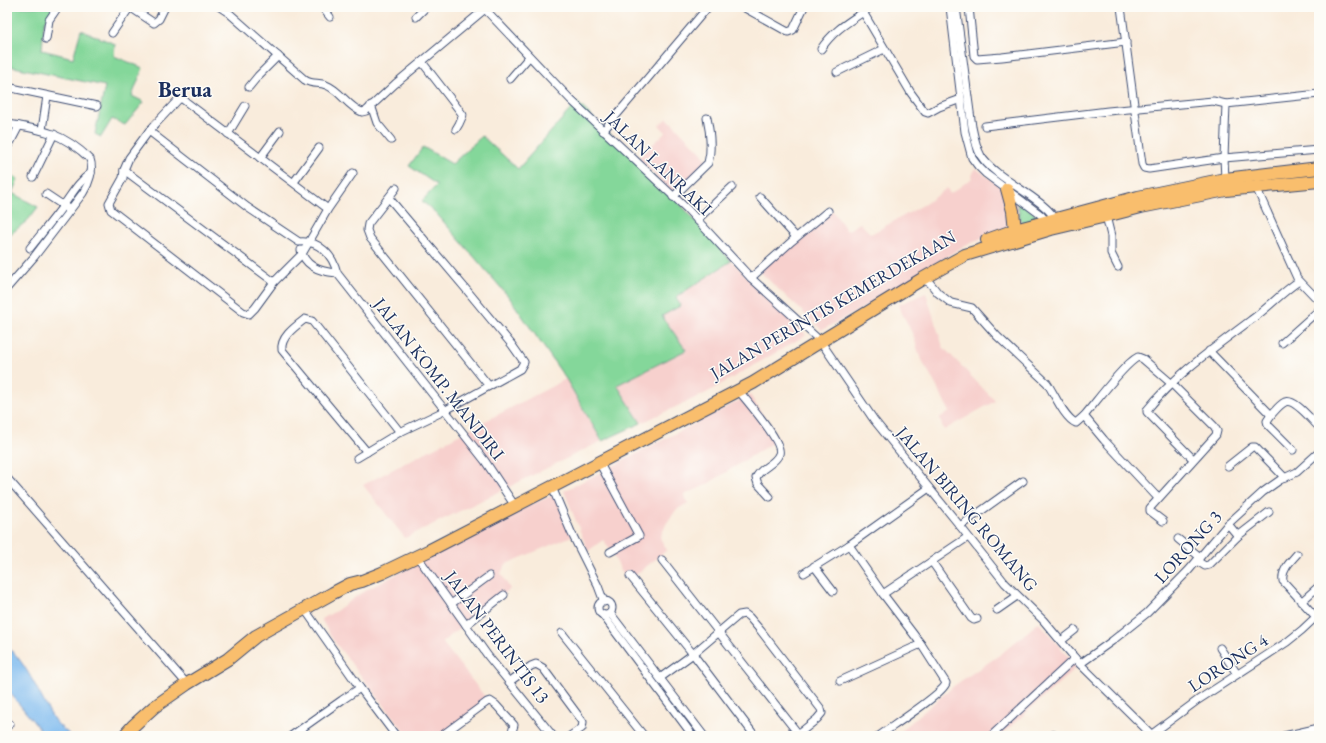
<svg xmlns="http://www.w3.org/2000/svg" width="1326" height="743" viewBox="0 0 1326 743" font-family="'EB Garamond',serif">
	<rect width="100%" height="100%" fill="#fdfcf7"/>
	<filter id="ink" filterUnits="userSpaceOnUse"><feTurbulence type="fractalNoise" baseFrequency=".025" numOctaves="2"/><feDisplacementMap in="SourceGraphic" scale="8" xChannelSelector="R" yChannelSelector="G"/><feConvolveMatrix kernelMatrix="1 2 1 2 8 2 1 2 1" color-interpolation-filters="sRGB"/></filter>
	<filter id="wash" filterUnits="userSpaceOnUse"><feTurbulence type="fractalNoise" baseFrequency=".012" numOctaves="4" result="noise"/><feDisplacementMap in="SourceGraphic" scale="16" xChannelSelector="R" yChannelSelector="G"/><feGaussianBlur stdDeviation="0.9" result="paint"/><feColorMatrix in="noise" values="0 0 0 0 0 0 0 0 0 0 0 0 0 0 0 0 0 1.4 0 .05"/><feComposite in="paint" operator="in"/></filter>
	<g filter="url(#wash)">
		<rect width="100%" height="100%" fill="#f9ecdc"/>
		<g fill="#f7d0cd">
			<polygon points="667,118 702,153 707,162 674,195 638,158 666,132 659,125"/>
			<polygon points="975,168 1015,196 1022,225 998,231 962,247 870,304 822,330 758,270 832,210 847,231 860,223 871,234 925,204 947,188 950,194 971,179"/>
			<polygon points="731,261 806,335 706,393 641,423 617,385 686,350 662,316 680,306 678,296"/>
			<polygon points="926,293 943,347 995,401 944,430 939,418 950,412 930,374 921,360 913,335 898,305"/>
			<polygon points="566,379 602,441 405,538 363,485"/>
			<polygon points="750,395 778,439 706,485 684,495 688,503 676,510 666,524 660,538 667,550 632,578 625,577 610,550 603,540 588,551 564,491"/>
			<polygon points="556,494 572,536 506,564 501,573 510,589 442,642 489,702 441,736 408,736 333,640 321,619 336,611 361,593 507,515"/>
			<polygon points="1039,622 1077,667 1000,736 895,736 955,685 1001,654"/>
		</g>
		<g fill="#84d79a" stroke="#50837c">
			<polygon points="7,7 53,7 44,24 42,50 73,58 81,30 115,44 114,56 143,68 132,96 144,102 125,125 112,119 101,137 95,134 105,86 9,66 7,72"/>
			<polygon points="577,102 676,199 731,261 676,297 680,306 662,316 686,350 617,385 641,423 602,441 566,379 509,297 436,213 422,201 437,185 409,166 423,147 452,164 482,136 518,169"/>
			<polygon points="7,173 18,179 12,193 38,207 28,220 7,237"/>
			<polygon points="1015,196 1039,218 1022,225"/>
		</g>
		<path fill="#7cb9ef" stroke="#4c74a6" d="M7,647C25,659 41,699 53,718C57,725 65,730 71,736H45L11,694L7,688Z"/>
	</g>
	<g filter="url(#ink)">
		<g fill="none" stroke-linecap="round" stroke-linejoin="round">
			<g stroke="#3c4b71" stroke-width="9">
				<g id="minor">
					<polyline points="130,7 154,23 159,19 165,7"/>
					<path d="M220,7L229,13L305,80C312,85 319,82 326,85C340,90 348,107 362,112L366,111L395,84L485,9"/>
					<polyline points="322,7 330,17"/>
					<polyline points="483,7 571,100 687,209 751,278 816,337"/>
					<polyline points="743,7 788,32 793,30 804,7"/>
					<polyline points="950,7 965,132 972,158 978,166 986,174 1041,215 1048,223"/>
					<path d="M956,7L972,127C974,137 976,147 981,156C991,172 1017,186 1032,197C1042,204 1051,211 1057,221"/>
					<polyline points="969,7 974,56 977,59 1002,57 1126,42"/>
					<polyline points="1121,7 1142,164 1144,168 1149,169 1224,158 1319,150"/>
					<polyline points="863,12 911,93 925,112 928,113 939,107 961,99"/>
					<polyline points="416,17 426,7"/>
					<polyline points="112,33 130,7"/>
					<polyline points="46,39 49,20 58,7"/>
					<path d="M821,49C834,29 852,20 871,7"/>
					<polyline points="422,62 463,115 459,124 456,129"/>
					<polyline points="837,72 884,49"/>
					<polyline points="510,79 529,57"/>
					<polyline points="7,87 97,106"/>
					<polyline points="249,87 258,76 278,56"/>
					<polyline points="371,105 377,123 391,140"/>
					<path d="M7,124C42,129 63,133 90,159C94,170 89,184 83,193L34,257L7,288"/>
					<polyline points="985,126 1108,111 1213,101 1226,104"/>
					<polyline points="42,130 47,96"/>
					<path d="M149,131L247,207L299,242C319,240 333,255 337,273L485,461L515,506"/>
					<polyline points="603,131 708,7"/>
					<polyline points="228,134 245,106"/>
					<polyline points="7,149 19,126"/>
					<polyline points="260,158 280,131"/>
					<polyline points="124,170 274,282"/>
					<polyline points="33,177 54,134"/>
					<polyline points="1225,179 1224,158 1226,104 1319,94"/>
					<polyline points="294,182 319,148"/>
					<polyline points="1256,187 1297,278 1319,301"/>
					<polyline points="396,188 368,224 367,230 370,238 489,386"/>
					<polyline points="46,194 67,208"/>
					<path d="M673,197L708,163C712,149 710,132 707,118"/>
					<polyline points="760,197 796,237"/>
					<polyline points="328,209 181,98 177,101 149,131 129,158 124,170 123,178 109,203 111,210 243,312 249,314 255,308 274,282 302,254 328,209 353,173"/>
					<polyline points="1106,216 1111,236 1111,253 1118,267"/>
					<polyline points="697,220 732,187"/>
					<path d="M30,248C41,234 52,221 63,206C72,194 78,182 91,173"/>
					<path d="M301,250C305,267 322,272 337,273"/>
					<polyline points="751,278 792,241 828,211"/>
					<path d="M922,279L930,283L938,293L951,303L972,308L997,336L1047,383C1054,393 1064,418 1076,423L1084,416"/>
					<polyline points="821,342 874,420 960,526 1005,583 1043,620 1080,664 1153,736"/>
					<polyline points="1282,343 1319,310"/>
					<path d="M1209,351L1271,415C1275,411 1279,405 1285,402C1295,398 1312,421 1319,427"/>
					<path d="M738,390C746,400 784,443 779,454C775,465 760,467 756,478L758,484L770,497"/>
					<polyline points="1271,415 1267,421 1268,425 1293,450"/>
					<path d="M367,452L282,350C280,337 296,326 305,319L312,321L400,432"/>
					<polyline points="357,458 400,432 446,410 520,369 524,362 512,345 465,288 389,198"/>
					<path d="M1193,459L1147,412V410C1176,374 1214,348 1251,320C1268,308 1281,293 1299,281"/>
					<polyline points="599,462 639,536 610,552"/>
					<polyline points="1228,466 1252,447 1255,447 1285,478"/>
					<polyline points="7,478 187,684"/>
					<polyline points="552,487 571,532 598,586 604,602"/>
					<path d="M1158,498L1104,440L1084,416C1096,402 1124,364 1138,357L1143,359L1172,384L1214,426L1217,431L1216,435L1150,508V511L1163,521"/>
					<polyline points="1228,524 1238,536"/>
					<polyline points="960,526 1023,481"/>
					<polyline points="1178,539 1200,557"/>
					<path d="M849,545L883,594L921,644L946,683C944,693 891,727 879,736"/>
					<path d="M1297,554C1291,561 1281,570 1283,581L1316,617"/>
					<polyline points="417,556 488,656 553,736"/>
					<polyline points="662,560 800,736"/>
					<polyline points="1197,561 1205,566 1209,565 1238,536 1269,512"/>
					<polyline points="932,562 971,618 974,620 977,619"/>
					<polyline points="814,566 833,591"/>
					<polyline points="804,573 849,545 929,488"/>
					<polyline points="630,576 693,654 755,736"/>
					<polyline points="883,594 968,537"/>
					<circle cx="605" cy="608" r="7"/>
					<polyline points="1301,602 1319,586"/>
					<polyline points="451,604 489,576"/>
					<polyline points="997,610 1017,596"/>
					<polyline points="610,613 704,736"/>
					<polyline points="308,614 360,688 396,736"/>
					<polyline points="602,614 693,736"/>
					<polyline points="466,625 504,595"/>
					<polyline points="562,633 644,736"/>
					<polyline points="1061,641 1075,630"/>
					<polyline points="1220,648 1237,674"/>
					<polyline points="1080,664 1112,641 1147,613 1189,570 1228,524 1263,492 1280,480 1297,472 1319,452"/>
					<polyline points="660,678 693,654 739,615 745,614 749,617 761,631 821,709 822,713 817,719 796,736"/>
					<polyline points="840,681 921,644"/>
					<polyline points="509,682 531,666 536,664 543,668 583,722 582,728 570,736"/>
					<polyline points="7,726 10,724"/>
					<polyline points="1152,734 1198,700 1287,642 1302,630 1319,614"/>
					<polyline points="291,736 342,700 360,688"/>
					<polyline points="441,736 487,702 490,701 496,705 514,725 512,732 507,736"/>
					<polyline points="991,736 1075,658"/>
					<polyline points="1050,736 1053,735 1058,736"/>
					<polyline points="1284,736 1319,728"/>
				</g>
			</g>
			<g stroke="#3c4b71" stroke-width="14">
				<g id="trunk">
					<polyline points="1007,189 1013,211 1015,230"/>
					<polyline points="987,240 1015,230 1138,197 1225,179 1319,168"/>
					<polyline points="124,736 133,726 154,707 187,684 228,659 256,636 333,593 350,584 362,581 382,573 430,550 753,383 922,279 965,255 1051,229 1106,216 1141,207 1226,190 1319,181"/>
				</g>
			</g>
			<use href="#minor" stroke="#fff" stroke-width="7"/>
			<use href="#trunk" stroke="#f9be6d" stroke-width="12"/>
		</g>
	</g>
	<g text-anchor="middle" stroke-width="3" stroke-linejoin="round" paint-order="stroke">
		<g font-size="18" fill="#1b2f5e" stroke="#fdfcf7">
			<text transform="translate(658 163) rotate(44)" y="6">JALAN LANRAKI</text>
			<text transform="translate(833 305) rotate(-30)" y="6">JALAN PERINTIS KEMERDEKAAN</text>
			<text transform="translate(439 379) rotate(52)" y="6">JALAN KOMP. MANDIRI</text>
			<text transform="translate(967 509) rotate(50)" y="6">JALAN BIRING ROMANG</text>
			<text transform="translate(1188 547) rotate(-48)" y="6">LORONG 3</text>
			<text transform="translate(497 637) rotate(53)" y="6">JALAN PERINTIS 13</text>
			<text transform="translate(1228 663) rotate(-33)" y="6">LORONG 4</text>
		</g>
		<g font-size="22" font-weight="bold" fill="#1b2f5e" stroke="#fdfcf7">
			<text x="185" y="97">Berua</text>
		</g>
	</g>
	<rect width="1326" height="743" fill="none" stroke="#fdfcf7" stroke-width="24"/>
</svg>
